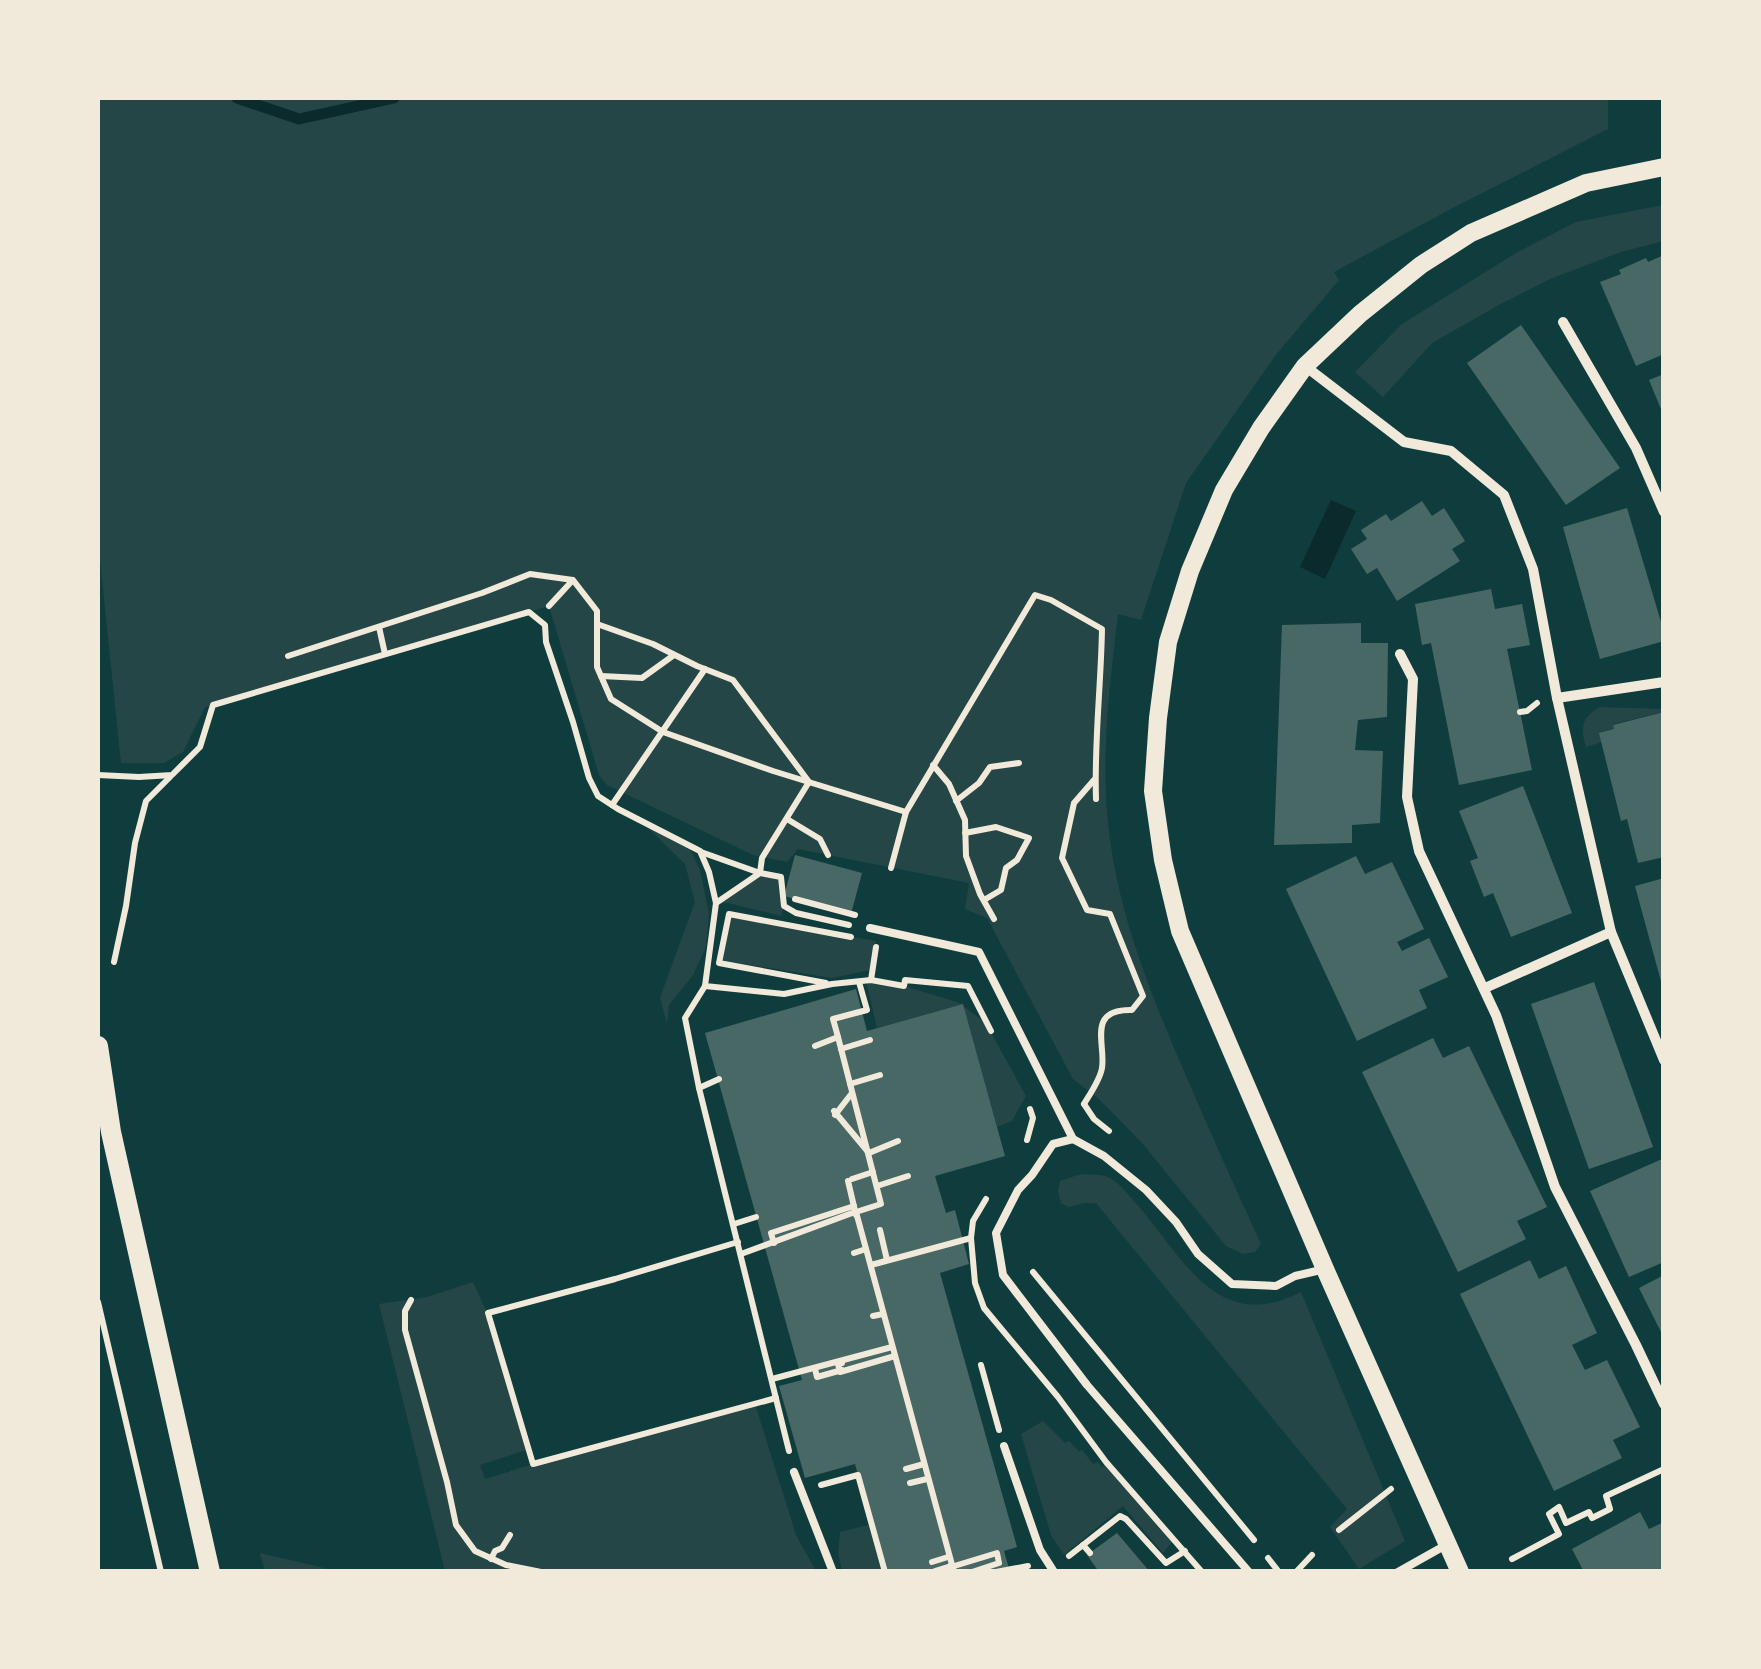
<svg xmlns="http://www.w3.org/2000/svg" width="1761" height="1669" viewBox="0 0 1761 1669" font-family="Rubik,sans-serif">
	<rect width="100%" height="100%" fill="#0f3d3e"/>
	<g fill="#244646">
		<path d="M98,98H1608V129L1447,211L1334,272L1339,280L1275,356L1186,483L1141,620L1118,614C1111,675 1103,736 1106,797C1111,893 1143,975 1180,1062C1206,1123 1233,1183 1261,1244L1255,1252L1243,1254L1226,1246L1142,1143L1100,1100L1073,1079L987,918L965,909L969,883L798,849L787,862L753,855L607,785L599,775L549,606L205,707L183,752L164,763H121L98,541Z"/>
		<polygon points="1663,205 1663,241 1621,252 1550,279 1497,306 1432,343 1383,397 1355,372 1402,324 1516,253 1576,222"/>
		<path d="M1600,707L1663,709V712L1613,724L1614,729L1602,742L1586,747C1580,727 1582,717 1600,707Z"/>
		<polygon points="641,821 688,845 700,870 709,914 706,947 693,975 669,1005 667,1024 660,998 695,902 685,864"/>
		<polygon points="760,873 781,877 784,906 781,916 728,903 716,903"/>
		<polygon points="732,915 876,941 871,970 832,978 719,960"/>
		<polygon points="866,981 904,986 963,1004 877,1028"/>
		<polygon points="963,1006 985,1022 1026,1096 1012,1121 997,1127"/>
		<path d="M1081,1174C1088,1175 1098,1174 1105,1176C1117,1180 1126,1192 1135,1202C1182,1255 1216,1336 1301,1292L1405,1541L1359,1569L1330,1527L1347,1509L1096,1203H1084L1069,1207L1061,1203L1058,1191L1060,1181Z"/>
		<polygon points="473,1282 490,1319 526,1450 480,1465 485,1479 533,1464 755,1404 796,1535 816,1571 445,1571 379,1304 427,1297"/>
		<polygon points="1043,1421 1065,1443 1069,1441 1079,1452 1082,1450 1093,1464 1098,1462 1102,1468 1106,1462 1174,1539 1163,1553 1123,1506 1064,1555 1051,1535 1021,1434"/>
		<polygon points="868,1525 882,1571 842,1571 838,1553 840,1532"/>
		<polygon points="260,1553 337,1571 265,1571"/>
	</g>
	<polygon fill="#0a2a2b" points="1331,500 1356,511 1325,579 1300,567"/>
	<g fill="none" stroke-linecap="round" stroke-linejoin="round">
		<polyline stroke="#0a2a2b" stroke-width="11" points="237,98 299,119 394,98"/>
	</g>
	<g fill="#486865">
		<polygon points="1664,255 1664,354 1636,366 1600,282 1621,274 1619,270 1646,258 1648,262"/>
		<polygon points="1521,325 1620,468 1566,505 1467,363"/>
		<polygon points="1664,374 1664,414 1663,414 1649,380"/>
		<polygon points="1422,501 1432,516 1444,508 1465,541 1452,549 1460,561 1397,601 1377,568 1367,574 1351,549 1367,539 1361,530 1386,514 1391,521"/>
		<polygon points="1627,508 1664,632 1664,641 1600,659 1563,527"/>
		<polygon points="1491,589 1495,609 1522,604 1530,645 1507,649 1532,770 1459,785 1431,643 1422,645 1415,604"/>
		<polygon points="1361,623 1361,643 1388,643 1387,717 1358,720 1355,750 1383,751 1380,823 1352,825 1352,843 1274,845 1282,625"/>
		<polygon points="1664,712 1664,857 1638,863 1627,819 1621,821 1599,733 1614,729 1613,725"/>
		<polygon points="1523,786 1572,913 1511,937 1493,893 1484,897 1470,861 1478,858 1459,811"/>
		<polygon points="795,855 862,873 851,914 784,896"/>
		<polygon points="1356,856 1365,874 1392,862 1424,929 1397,942 1402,951 1429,938 1448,977 1419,990 1427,1008 1357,1041 1286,889"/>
		<polygon points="1664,878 1664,985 1662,985 1635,886"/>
		<polygon points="1594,982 1653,1147 1589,1169 1531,1004"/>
		<polygon points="856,989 867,1031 963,1004 1005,1156 935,1176 946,1213 955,1210 969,1264 940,1273 1017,1547 1004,1551 1010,1572 885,1572 855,1464 805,1478 779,1386 802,1380 705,1033"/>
		<polygon points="1433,1038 1443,1058 1469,1046 1547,1207 1517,1221 1526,1239 1458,1272 1362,1072"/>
		<polygon points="1662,1159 1664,1262 1629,1277 1590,1191"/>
		<polygon points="1530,1260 1539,1279 1566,1266 1597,1333 1572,1345 1585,1370 1607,1360 1640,1427 1613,1440 1622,1458 1554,1491 1460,1294"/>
		<polygon points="1664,1275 1664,1338 1639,1288"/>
		<polygon points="1640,1512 1649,1529 1664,1522 1664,1572 1584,1572 1572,1549"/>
		<polygon points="1117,1533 1150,1572 1099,1572 1087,1555"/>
	</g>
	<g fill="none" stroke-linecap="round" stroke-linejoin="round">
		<g stroke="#f1e9da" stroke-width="6">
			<polyline points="549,606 572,581"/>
			<polyline points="597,624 653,644 697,666 733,680 809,782 762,858 760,873 701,852"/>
			<polyline points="379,627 385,654"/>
			<polyline points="288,656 482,593 530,574 573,580 597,611 597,667 611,699 663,732 773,771 906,812"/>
			<polyline points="601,676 642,678 674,655"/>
			<polyline points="1520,712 1527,711 1537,703"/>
			<polyline points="933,765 949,784 965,820 966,856 980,894 994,919"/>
			<polyline points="98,775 139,777 172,775 200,747 213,705 529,612 545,625 546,642 573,722 589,778 598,796 618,809 700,851 709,872 716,903"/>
			<polyline points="956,801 979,783 990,767 1019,763"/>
			<polyline points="612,805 705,669"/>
			<polyline points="787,819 820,839 828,855"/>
			<polyline points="965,833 996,827 1029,838 1017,860 1006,868 1001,890 984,900"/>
			<path d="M891,868L906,812L1035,595L1051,600L1102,629C1101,686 1094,742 1096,799"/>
			<polyline points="795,899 855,915"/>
			<polyline points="849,925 796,913 784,906 781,877 760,873 716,903 705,986 784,994 832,984 871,980 904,986 905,980 968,986 991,1031"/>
			<polyline points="114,962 126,906 135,843 146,801 170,777"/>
			<polyline points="871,980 876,947"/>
			<polyline points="826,983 719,963 729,914 851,937"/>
			<polyline points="705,986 685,1018 699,1088 789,1451"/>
			<polyline points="838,1037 881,1204 856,1212 954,1572"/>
			<polyline points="815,1046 838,1037 833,1019 867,1010 859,982"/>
			<polyline points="841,1049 870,1040"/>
			<polyline points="850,1084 880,1075"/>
			<polyline points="699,1088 719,1079"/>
			<path d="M1084,1104C1090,1094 1100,1080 1102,1068C1106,1044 1086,1009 1132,1010L1143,996L1110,914L1087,910L1062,858L1074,803L1094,780"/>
			<polyline points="1084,1104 1094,1119 1109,1131"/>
			<polyline points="834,1111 869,1153 898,1141"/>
			<polyline points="835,1115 852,1093"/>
			<polyline points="1027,1140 1033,1118 1030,1109"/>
			<polyline points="852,1179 873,1172"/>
			<polyline points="848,1181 856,1215"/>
			<polyline points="877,1186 908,1176"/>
			<polyline points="986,1199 973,1221 971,1238 975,1283 984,1308 1058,1397 1106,1462 1202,1572"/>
			<polyline points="734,1224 756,1217"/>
			<polyline points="880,1230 887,1260"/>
			<polyline points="738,1242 615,1279 488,1313 533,1464 776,1398"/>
			<polyline points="774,1243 771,1233 854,1206"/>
			<polyline points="854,1253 866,1249"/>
			<polyline points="741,1254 855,1212"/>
			<polyline points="871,1265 971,1238"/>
			<polyline points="1033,1272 1254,1540"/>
			<polyline points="411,1300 405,1311 405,1330 447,1482 456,1525 475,1551 506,1565 541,1572"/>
			<polyline points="98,1302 161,1572"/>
			<polyline points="873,1316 883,1314"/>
			<polyline points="842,1363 838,1364 840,1372 895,1356"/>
			<polyline points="981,1365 999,1430"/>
			<polyline points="815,1369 817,1377 842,1370"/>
			<polyline points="772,1379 892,1347"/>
			<polyline points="906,1469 924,1464"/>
			<polyline points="910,1483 927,1479"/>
			<polyline points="821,1485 858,1475 885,1572"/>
			<polyline points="1339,1530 1391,1489"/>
			<polyline points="1083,1545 1090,1553"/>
			<polyline points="1069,1556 1120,1516 1126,1519 1166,1563 1185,1551"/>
			<polyline points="1268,1558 1279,1572"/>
			<polyline points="491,1559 495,1551 502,1548 510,1535"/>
			<polyline points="1512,1559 1559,1534 1549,1514 1559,1507 1566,1523 1589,1512 1592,1518 1610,1509 1606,1496 1664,1469"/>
			<polyline points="932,1562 948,1557"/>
			<polyline points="951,1565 951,1567 997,1553 999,1563 972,1572"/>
			<polyline points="935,1571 951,1566"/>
			<polyline points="996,1572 1028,1566"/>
			<polyline points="1296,1572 1312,1555"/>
		</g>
		<g stroke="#f1e9da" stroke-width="8">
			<polyline points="870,928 979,952 1073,1139"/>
			<polyline points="1004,1446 1040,1550 1054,1572"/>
			<polyline points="794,1472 833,1572"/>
			<polyline points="1249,1572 1087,1385 1003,1275 996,1233 1018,1190 1032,1175 1053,1144 1073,1139 1104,1156 1146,1190 1176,1222 1198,1254 1232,1284 1276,1286 1295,1276 1325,1269"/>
			<polyline points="1398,1572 1446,1545"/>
		</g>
		<g stroke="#f1e9da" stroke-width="10">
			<polyline points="1563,322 1636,448 1664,512"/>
			<polyline points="1305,366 1404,442 1451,451 1504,495 1533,569 1557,698 1611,932 1664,1060"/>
			<polyline points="1400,654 1413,679 1407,797 1419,851 1496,1015 1555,1187 1636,1345 1664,1404"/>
			<polyline points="1557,698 1664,682"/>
			<polyline points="1485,988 1611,932"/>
		</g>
		<polyline stroke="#f1e9da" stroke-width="18" points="1460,1572 1325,1269 1180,931 1163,860 1153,791 1158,718 1168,642 1190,571 1224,490 1261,428 1305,366 1360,314 1421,265 1471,233 1586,183 1664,167"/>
		<polyline stroke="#f1e9da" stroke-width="20" points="98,1046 111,1132 210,1572"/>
	</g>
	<rect width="1761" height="1669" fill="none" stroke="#f1e9da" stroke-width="200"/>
</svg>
